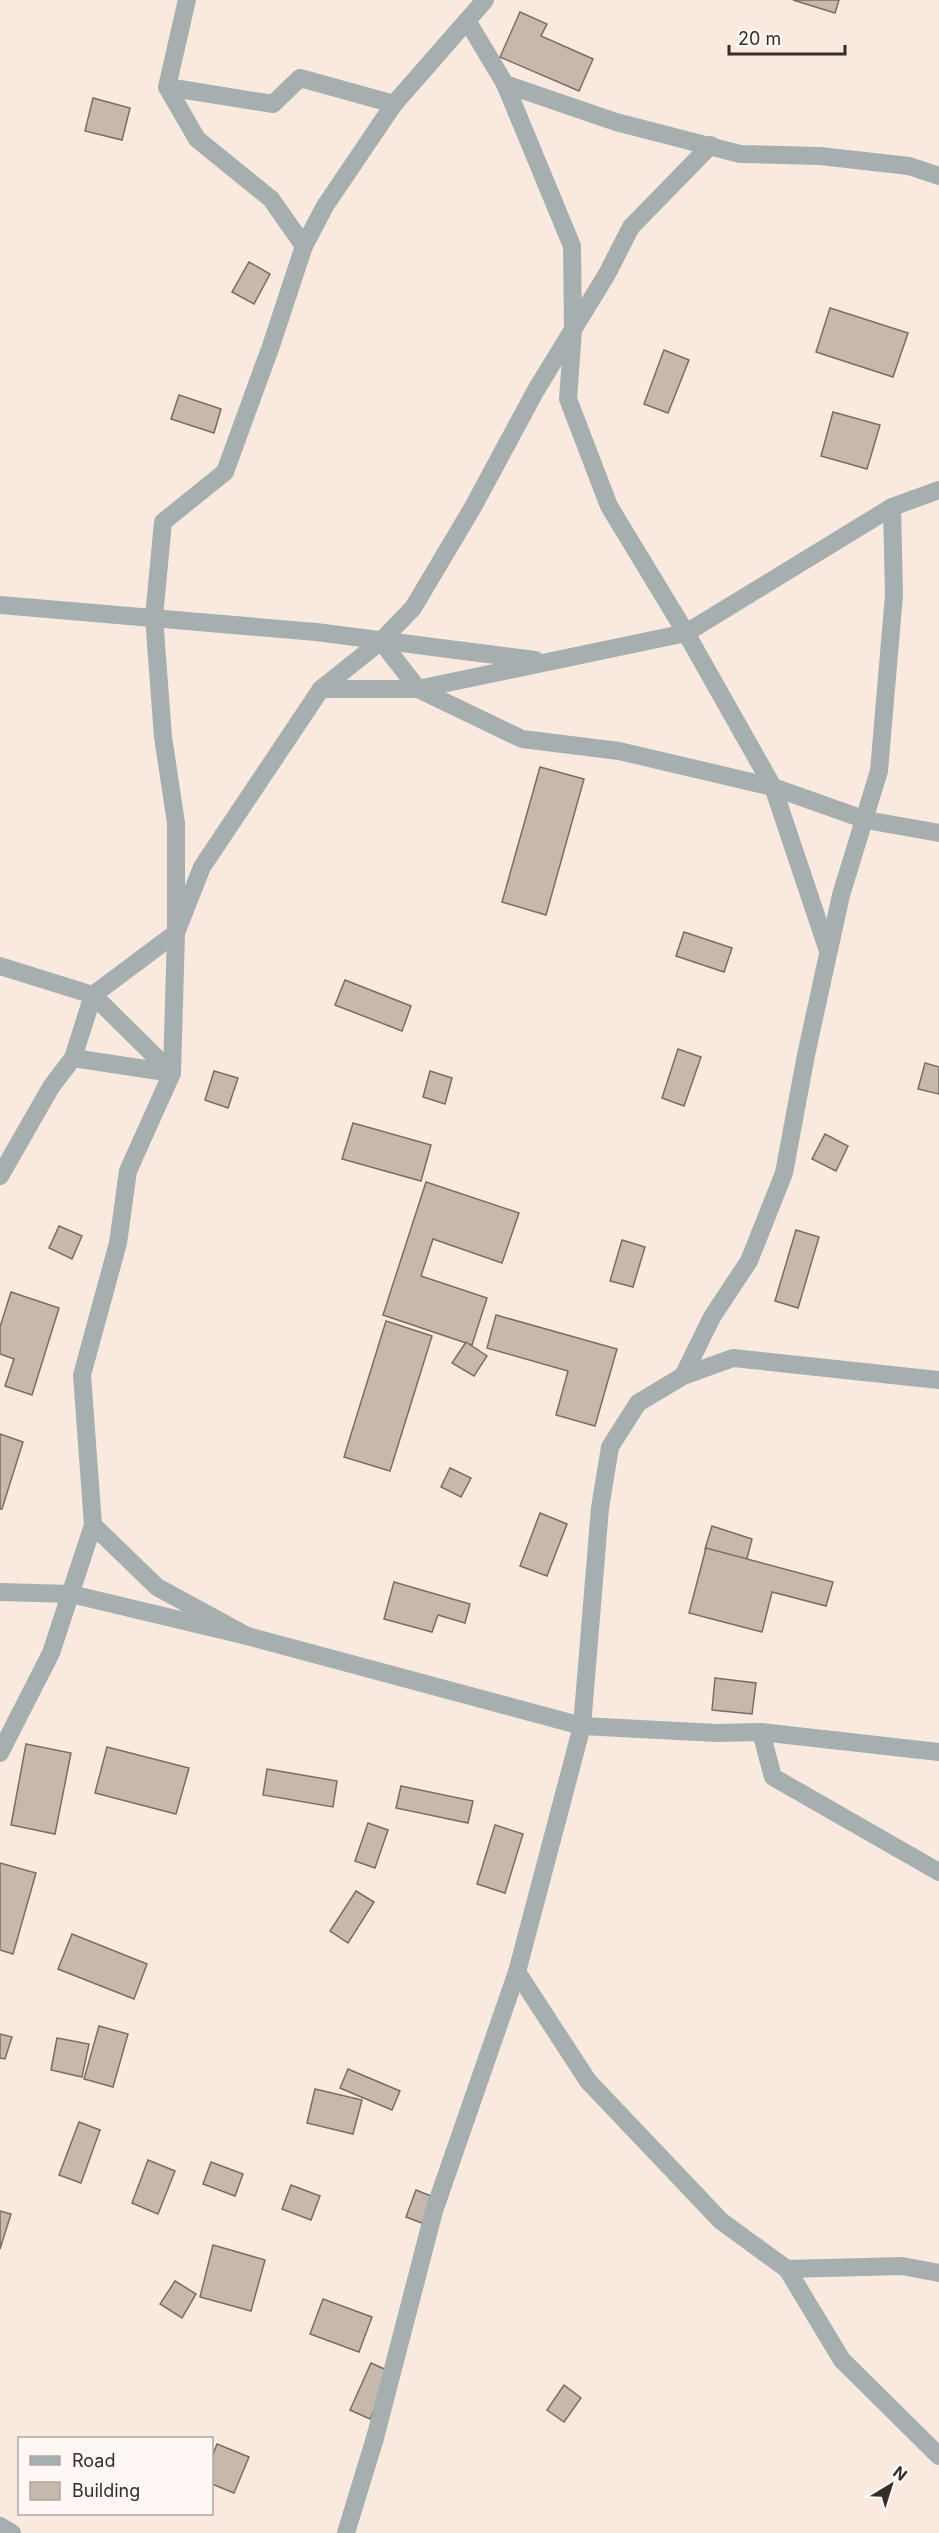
<svg xmlns="http://www.w3.org/2000/svg" width="939" height="2533" viewBox="0 0 939 2533" font-family="Inter,sans-serif">
	<rect width="100%" height="100%" fill="#f9e9de"/>
	<g fill="#c7b8ad" stroke="#7b6d63" stroke-width="1.5">
		<polygon points="793,0 839,0 835,13"/>
		<polygon points="520,12 547,24 541,36 593,59 579,91 500,57"/>
		<polygon points="93,98 130,108 122,140 85,131"/>
		<polygon points="249,262 270,274 254,304 232,292"/>
		<polygon points="830,308 908,333 893,377 816,352"/>
		<polygon points="664,350 689,360 668,413 644,404"/>
		<polygon points="179,395 221,409 214,433 171,419"/>
		<polygon points="833,412 880,425 867,469 821,456"/>
		<polygon points="540,767 584,779 546,915 502,902"/>
		<polygon points="684,932 732,948 724,972 676,956"/>
		<polygon points="345,980 411,1006 402,1031 335,1005"/>
		<polygon points="678,1049 701,1057 684,1106 662,1098"/>
		<polygon points="925,1063 939,1067 939,1094 918,1089"/>
		<polygon points="214,1071 238,1078 228,1108 205,1100"/>
		<polygon points="430,1071 452,1078 445,1104 423,1097"/>
		<polygon points="353,1123 431,1145 421,1181 342,1159"/>
		<polygon points="825,1134 848,1146 836,1171 812,1159"/>
		<polygon points="426,1182 519,1213 502,1263 433,1239 421,1276 487,1298 472,1345 383,1315"/>
		<polygon points="59,1226 82,1236 72,1259 49,1248"/>
		<polygon points="796,1230 819,1237 798,1308 775,1301"/>
		<polygon points="622,1240 645,1247 633,1287 610,1281"/>
		<polygon points="11,1292 59,1308 32,1395 5,1386 14,1359 0,1354 0,1327"/>
		<polygon points="496,1315 617,1349 595,1426 556,1415 568,1371 487,1348"/>
		<polygon points="386,1321 432,1336 390,1471 344,1457"/>
		<polygon points="466,1342 487,1356 474,1376 452,1363"/>
		<polygon points="0,1434 23,1442 2,1509 0,1509"/>
		<polygon points="450,1468 471,1478 461,1497 441,1487"/>
		<polygon points="540,1513 567,1524 547,1576 520,1566"/>
		<polygon points="712,1526 752,1539 746,1562 705,1549"/>
		<polygon points="706,1548 833,1582 826,1606 772,1592 762,1632 689,1613"/>
		<polygon points="394,1582 470,1604 465,1623 438,1615 432,1632 384,1619"/>
		<polygon points="715,1678 756,1683 752,1714 712,1710"/>
		<polygon points="26,1744 71,1753 55,1834 11,1825"/>
		<polygon points="107,1747 189,1768 176,1814 95,1793"/>
		<polygon points="267,1769 337,1781 333,1807 263,1795"/>
		<polygon points="401,1786 473,1801 468,1823 396,1808"/>
		<polygon points="368,1823 388,1830 375,1868 355,1861"/>
		<polygon points="495,1825 523,1834 505,1893 477,1884"/>
		<polygon points="0,1863 36,1873 13,1954 0,1950"/>
		<polygon points="356,1891 374,1902 348,1943 330,1931"/>
		<polygon points="72,1934 147,1964 134,1999 58,1969"/>
		<polygon points="99,2026 128,2034 113,2087 84,2079"/>
		<polygon points="0,2034 12,2037 5,2059 0,2058"/>
		<polygon points="57,2038 89,2044 82,2077 51,2070"/>
		<polygon points="348,2069 400,2091 392,2110 340,2088"/>
		<polygon points="315,2089 362,2100 353,2134 307,2123"/>
		<polygon points="79,2122 100,2130 81,2183 59,2175"/>
		<polygon points="148,2160 175,2171 158,2214 132,2203"/>
		<polygon points="211,2162 243,2174 235,2196 203,2184"/>
		<polygon points="291,2185 320,2196 311,2220 282,2209"/>
		<polygon points="416,2190 438,2199 427,2225 406,2217"/>
		<polygon points="0,2211 11,2214 0,2249"/>
		<polygon points="213,2245 265,2260 251,2311 200,2297"/>
		<polygon points="175,2281 196,2294 182,2318 160,2304"/>
		<polygon points="323,2299 372,2317 359,2352 310,2334"/>
		<polygon points="371,2363 391,2372 370,2419 350,2410"/>
		<polygon points="564,2385 581,2398 564,2422 547,2410"/>
		<polygon points="217,2444 249,2457 234,2493 212,2484 212,2457"/>
	</g>
	<g fill="none" stroke-linecap="round" stroke-linejoin="round">
		<g stroke="#a6afb0" stroke-width="18">
			<polyline points="187,0 167,87 197,139 271,199 304,246"/>
			<polyline points="468,22 505,84 616,122 740,154 820,156 909,166 939,176"/>
			<polyline points="505,84 572,246 573,330 568,399 609,506 686,633 773,787 828,951"/>
			<polyline points="167,87 273,104 300,78 394,104"/>
			<polyline points="0,605 316,632 535,660"/>
			<polyline points="381,641 418,689 686,633 892,507 939,490"/>
			<polyline points="321,689 418,689 522,739 619,751 773,787 866,820 939,833"/>
			<polyline points="0,966 93,995 172,1073"/>
			<polyline points="73,1058 172,1073"/>
			<polyline points="0,1176 51,1087 73,1058 93,995 176,933 202,867 321,689 381,641 413,608 473,507 536,390 607,274 631,227 711,145"/>
			<polyline points="683,1376 712,1317 749,1261 784,1173 806,1055 841,895 879,771 894,595 892,507"/>
			<polyline points="0,1592 71,1594 247,1636 582,1726 717,1733 761,1732 939,1752"/>
			<polyline points="247,1636 157,1587 93,1525 82,1375 118,1243 128,1171 172,1073 176,933 176,823 163,737 154,617 163,522 225,472 271,346 304,246 325,206 394,104 485,0"/>
			<polyline points="761,1732 773,1777 939,1872"/>
			<polyline points="0,1753 51,1653 93,1525"/>
			<polyline points="517,1972 588,2081 721,2221 787,2269 902,2266 939,2273"/>
			<polyline points="787,2269 842,2360 939,2456"/>
			<polyline points="0,2526 12,2533"/>
			<polyline points="346,2533 375,2438 434,2211 517,1972 582,1726 600,1508 610,1447 638,1403 683,1376 733,1358 939,1380"/>
		</g>
	</g>
	<rect x="18" y="2437" width="195" height="78" fill="#fff8f4" stroke="#aea7a3" stroke-width="1.5"/>
	<rect x="30" y="2456" width="30" height="9" fill="#a6afb0" stroke="#aea7a3" stroke-width="1.5"/>
	<text x="72" y="2467" font-size="18" fill="#342e2a">Road</text>
	<rect x="30" y="2482" width="30" height="18" fill="#c7b8ad" stroke="#aea7a3" stroke-width="1.5"/>
	<text x="72" y="2497" font-size="18" fill="#342e2a">Building</text>
	<g transform="translate(891 2485) rotate(38)" stroke="#fff8f4" stroke-width="4.5" paint-order="stroke">
	<path d="M0-4.5L10 22L0 15L-10 22Z" fill="#342e2a"/>
	<text y="-9" font-size="16" font-weight="bold" text-anchor="middle" fill="#342e2a">N</text>
	</g>
	<path d="M729 45v9h116v-9" fill="none" stroke="#342e2a" stroke-width="3"/>
	<text x="738" y="45" font-size="18" fill="#342e2a" stroke="#fff8f4" stroke-width="4.5" paint-order="stroke">20 m</text>
</svg>
